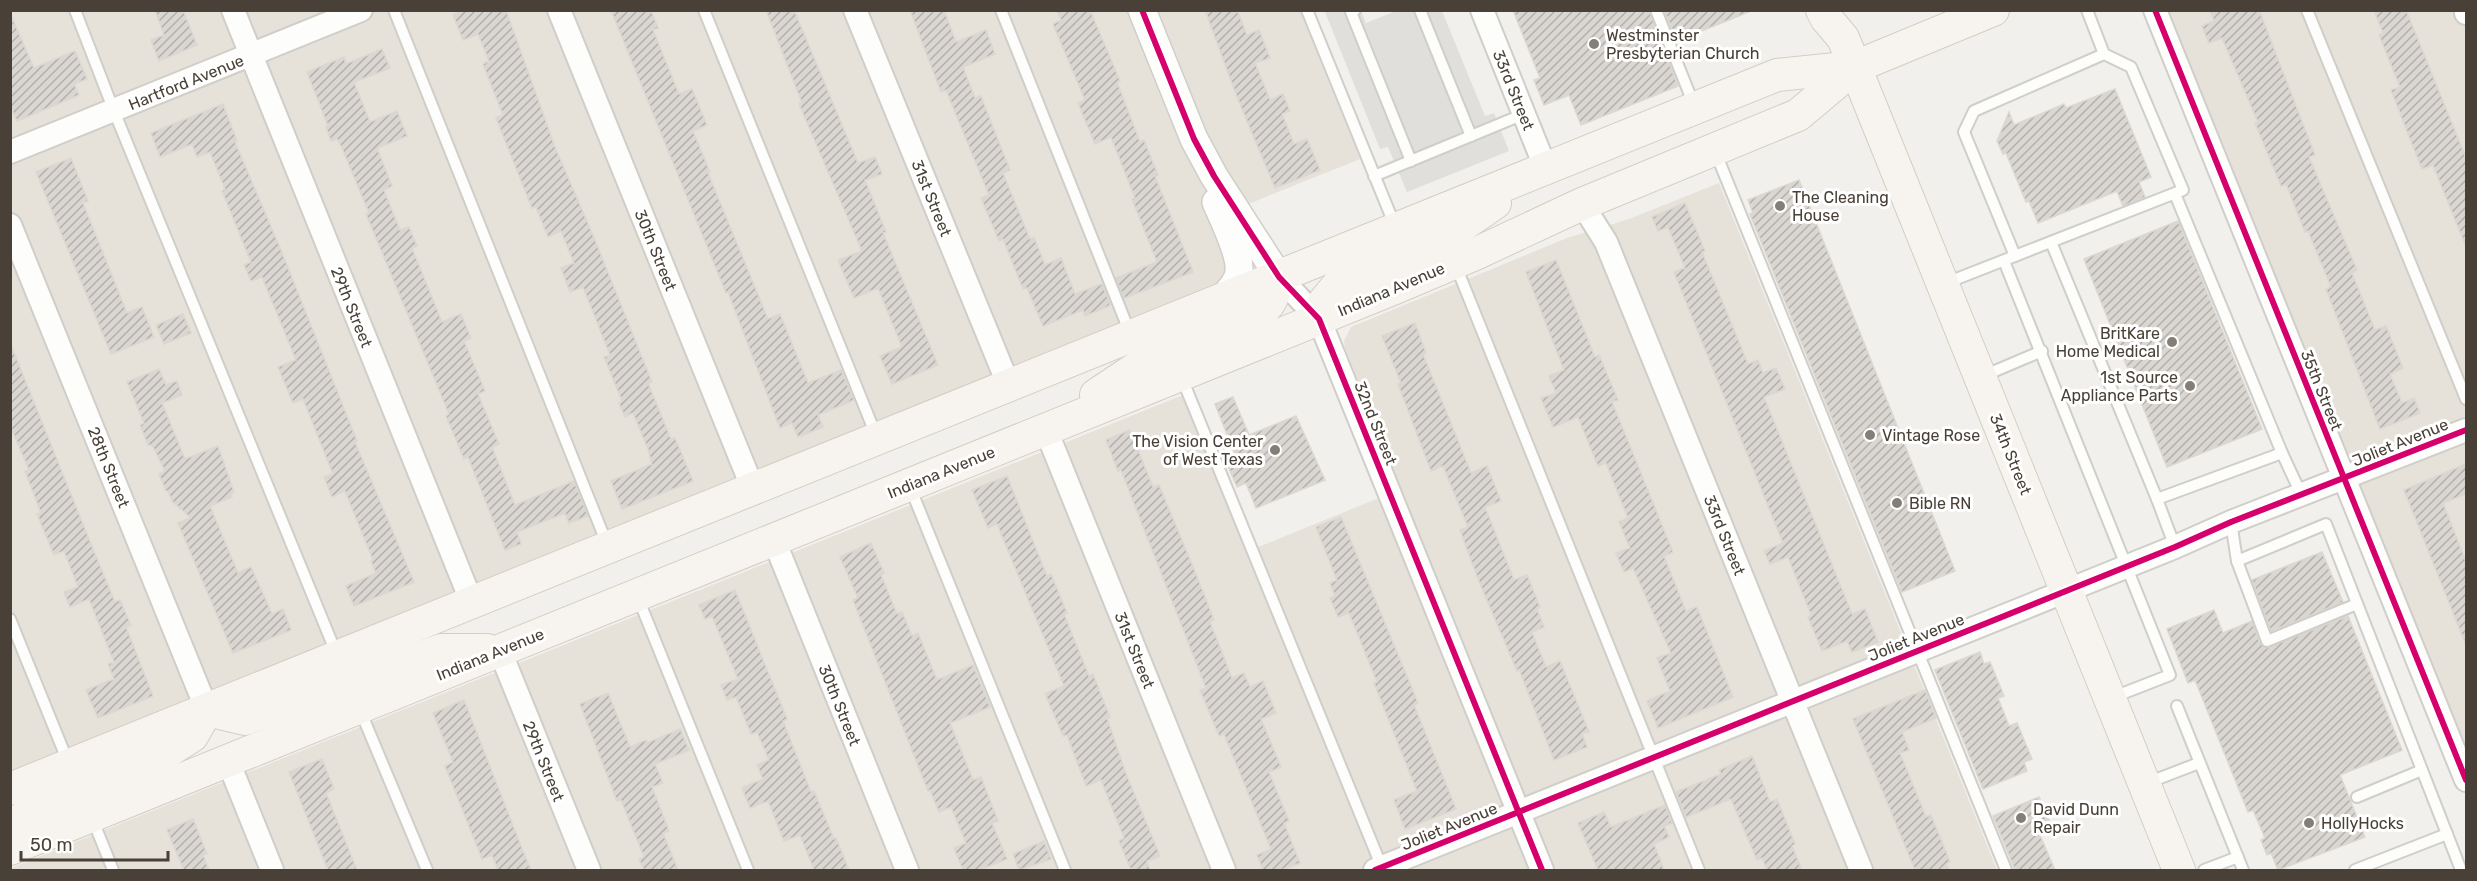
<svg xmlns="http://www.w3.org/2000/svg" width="2477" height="881" viewBox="0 0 2477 881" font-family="Rubik,sans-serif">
	<defs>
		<pattern id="building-hatch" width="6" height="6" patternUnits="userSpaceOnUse" patternTransform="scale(1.5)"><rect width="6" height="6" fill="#dad7d3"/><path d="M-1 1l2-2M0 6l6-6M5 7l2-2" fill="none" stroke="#b3b0ac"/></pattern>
	</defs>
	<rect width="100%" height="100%" fill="#f2f0ec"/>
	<g fill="#e6e1d9">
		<polygon points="11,11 1300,11 1360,159 1216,217 1230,279 11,775"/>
		<polygon points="2169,11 2466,11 2466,750 2170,15"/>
		<polygon points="1719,183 1997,870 11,870 11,868 1183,395 1246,552 1401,489 1345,348 1344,341 1351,327 1567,238 1629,219"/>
	</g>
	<polygon fill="#e1dfdc" points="1327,10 1361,11 1366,23 1396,11 1442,11 1485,116 1494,113 1509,151 1407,192 1388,147 1380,149 1325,12"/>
	<g fill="url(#building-hatch)" stroke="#dbd7d1" stroke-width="1.5">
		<polygon points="155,10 183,10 197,45 159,61 151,40 164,35"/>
		<polygon points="464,10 506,10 555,147 595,240 652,382 648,383 671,439 675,438 693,481 622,509 611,481 652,464 648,449 633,413 625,417 619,403 622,401 604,357 610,355 583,287 570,292 561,268 574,263 561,231 548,237 536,207 532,208 496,118 503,115 483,64 489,61 478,34 463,40 453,15"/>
		<polygon points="611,10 651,10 658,28 653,30 679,94 692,89 707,125 693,131 710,172 708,173 768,319 780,314 808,383 841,370 854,400 818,415 823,427 798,437 792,423 780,428 728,292 726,293"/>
		<polygon points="766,10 794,10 858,163 875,157 882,174 865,180 886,232 883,233 938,365 892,384 880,356 902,347 878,288 854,298 838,260 862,251 799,104 802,103"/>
		<polygon points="910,10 944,10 956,42 986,30 995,54 963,67 975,98 981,96 993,127 1010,170 1003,173 1030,239 1034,237 1045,265 1061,258 1075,294 1102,284 1110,303 1109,306 1085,316 1083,310 1043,326 1027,288 1023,289 1003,239 999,241 981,198 989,195 946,90 941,92"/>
		<polygon points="1057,10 1090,10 1120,81 1117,82 1140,142 1144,140 1158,175 1155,176 1193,272 1124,298 1116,278 1157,262 1132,199 1135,198 1111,137 1095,144 1078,103 1085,100 1053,24 1061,20"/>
		<polygon points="1205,10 1237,10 1247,35 1259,30 1270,58 1255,63 1270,100 1283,94 1290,111 1282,114 1294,144 1307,139 1320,170 1275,188 1237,97"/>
		<polygon points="1513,10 1649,10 1678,86 1581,125 1569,95 1544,105 1534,80 1540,78"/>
		<polygon points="1664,10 1751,10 1751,11 1677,41"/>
		<polygon points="2210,10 2259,10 2315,155 2309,157 2357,270 2352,273 2375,330 2386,326 2403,368 2390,374 2402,403 2414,398 2420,413 2380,429 2326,289 2331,287 2308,231 2305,232 2286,184 2281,186 2255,123 2258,122 2222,38 2209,43 2202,26 2214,21"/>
		<polygon points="2374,10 2406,10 2466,158 2466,247 2433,165 2422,169 2410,139 2391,90 2400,87 2379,35 2383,33"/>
		<polygon points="10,13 34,68 75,51 87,79 74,84 79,95 17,121 10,106"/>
		<polygon points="382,49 390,68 354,82 370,122 397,111 407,136 377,148 392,186 384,190 400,230 409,227 417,246 412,248 442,322 461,314 471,338 464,341 485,391 478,394 499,444 492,447 515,505 574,481 588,516 569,523 565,513 517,532 521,544 505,550 468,457 464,459 446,416 449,414 366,214 369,213 342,148 337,139 331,141 326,127 328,126 307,72 344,57 346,64"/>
		<polygon points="2115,89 2151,177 2139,182 2145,197 2123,206 2117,191 2038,223 2029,201 2026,202 2006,153 2003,154 1997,141 2009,112 2014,125 2064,104 2066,108"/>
		<polygon points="223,104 237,141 235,142 281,250 357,441 355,442 414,582 354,606 346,586 376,573 371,561 373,560 345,491 332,497 324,477 333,474 303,399 293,403 278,367 296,360 262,277 251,281 244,265 251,262 222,191 225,189 210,152 197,157 192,144 160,157 151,133"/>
		<polygon points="71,158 88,201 83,203 127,313 142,307 154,337 111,354 36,172"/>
		<polygon points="1799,180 1955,571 1902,592 1750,214 1753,213 1748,200"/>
		<polygon points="1685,203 1705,251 1702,252 1748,364 1758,360 1763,373 1776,368 1785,389 1764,397 1852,614 1865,609 1878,642 1852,652 1847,641 1822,651 1808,617 1811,615 1788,557 1770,564 1764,551 1783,543 1674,272 1685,268 1668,227 1658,231 1652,217"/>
		<polygon points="2178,221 2262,429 2167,467 2084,259"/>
		<polygon points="1556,260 1595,357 1599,355 1618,400 1612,402 1673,552 1664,556 1686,611 1697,607 1733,697 1658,728 1647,701 1670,691 1657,658 1671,653 1633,568 1624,572 1616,553 1630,548 1619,522 1628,518 1606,463 1598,466 1578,417 1553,427 1541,398 1556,393 1549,376 1564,370 1526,272"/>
		<polygon points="183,314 191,333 164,344 156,325"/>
		<polygon points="1415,323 1426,353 1423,354 1471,473 1487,466 1501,501 1485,507 1514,580 1527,575 1540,607 1537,609 1544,627 1532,632 1546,667 1560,661 1589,732 1582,733 1587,747 1554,760 1519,669 1517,671 1478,579 1460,530 1468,527 1443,466 1431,471 1398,384 1401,383 1382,336"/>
		<polygon points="11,345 93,549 115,602 120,600 131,625 126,627 153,696 98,718 86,690 114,679 108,664 114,662 89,599 70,607 64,592 78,587 64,551 54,555 37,514 41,513 25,471 29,470 10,425"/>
		<polygon points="159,369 166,385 177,381 182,395 162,403 185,459 218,446 234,492 230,494 232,497 210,506 238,573 251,567 272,614 283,609 291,630 233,653 178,523 191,518 172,501 168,491 166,491 159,474 165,471 152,445 148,445 140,425 144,423 127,382"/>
		<polygon points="1233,397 1249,435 1296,416 1325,480 1256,508 1246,483 1237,487 1228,466 1238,462 1215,404"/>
		<polygon points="1130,430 1153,487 1159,485 1198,579 1214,620 1210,622 1232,678 1244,673 1250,687 1263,681 1276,713 1261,719 1281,767 1269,772 1289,821 1284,823 1300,863 1281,870 1263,870 1257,855 1271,849 1224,734 1219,736 1200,690 1206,688 1121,470 1118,471 1106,440"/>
		<polygon points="2466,464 2466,494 2443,503 2466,562 2466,645 2404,490"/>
		<polygon points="1007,476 1047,576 1051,574 1067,613 1064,614 1089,676 1093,674 1110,717 1107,718 1125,771 1160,856 1147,861 1150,870 1131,870 1119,841 1124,838 1101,780 1086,786 1067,735 1063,736 1045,694 1064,686 997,524 988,528 972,490"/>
		<polygon points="1341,517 1418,703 1414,705 1456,809 1405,829 1394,800 1417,791 1374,683 1377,682 1349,613 1338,617 1330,598 1335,596 1330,583 1337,580 1316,527"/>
		<polygon points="871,543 884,573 881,575 897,614 902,612 912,636 918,633 937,680 973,665 990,707 950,723 973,780 981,777 998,821 992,823 1007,859 979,870 963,870 954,848 966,843 951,807 939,812 930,790 928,791 853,600 858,598 840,557"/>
		<polygon points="2322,552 2343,602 2271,631 2252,580"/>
		<polygon points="735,590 787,719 783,721 811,792 814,791 834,839 836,838 849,870 814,870 800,835 784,841 768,801 750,808 742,788 763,779 757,765 769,760 757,732 751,734 736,697 727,700 721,685 738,679 712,616 705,619 699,605"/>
		<polygon points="2214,610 2223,633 2252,621 2260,644 2267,648 2348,616 2402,750 2340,775 2365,837 2278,870 2271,853 2267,855 2261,840 2265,838 2253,810 2248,812 2195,680 2188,683 2167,629"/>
		<polygon points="1980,652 1984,664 1990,662 2004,696 1998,698 2009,726 2017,723 2032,759 2024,762 2027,771 1983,789 1935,670"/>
		<polygon points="1925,690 1936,718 1902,732 1909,750 1900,753 1926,817 1931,815 1950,862 1946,864 1949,870 1915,870 1853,719"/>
		<polygon points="608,693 630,747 646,740 647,743 680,729 689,750 655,764 663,783 652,787 669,831 663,833 678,870 644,870 639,859 644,857 621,800 617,801 580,704"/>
		<polygon points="464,700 523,851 531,870 498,870 492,855 482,859 445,766 453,762 433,713"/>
		<polygon points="1752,756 1770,802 1777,799 1795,844 1792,846 1802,870 1767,870 1762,858 1757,860 1731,799 1686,817 1676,792 1721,774 1719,770"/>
		<polygon points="322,759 334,789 326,793 357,870 328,870 289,772"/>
		<polygon points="2039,797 2049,821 2036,826 2055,870 2015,870 1993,816"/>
		<polygon points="1665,805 1672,823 1664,826 1669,837 1654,844 1664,870 1598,870 1578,823 1604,812 1611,827"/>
		<polygon points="193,819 207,854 203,855 209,870 184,870 167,830"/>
		<polygon points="1044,841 1051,859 1019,870 1013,854"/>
	</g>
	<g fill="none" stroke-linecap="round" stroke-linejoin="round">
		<g stroke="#d0cec9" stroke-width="14">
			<g id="service">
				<polyline points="75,10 114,111 337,655"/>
				<polyline points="394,10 607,544"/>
				<polyline points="704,10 876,435"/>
				<polyline points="1001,10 1130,333"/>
				<polyline points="1307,10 1395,226"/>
				<polyline points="1355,10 1351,12 1411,161"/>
				<polyline points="1420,10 1471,136"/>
				<polyline points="1656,10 1694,105"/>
				<polyline points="2307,10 2466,399"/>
				<polyline points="1715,151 2006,870"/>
				<polyline points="1374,176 1524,114"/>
				<polyline points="2175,194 2282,453"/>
				<polyline points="2051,242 2157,499"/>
				<polyline points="2015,256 1964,132 1974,111 2104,54"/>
				<polyline points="2004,261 2170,675 2111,698"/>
				<polyline points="1456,266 1699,870"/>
				<polyline points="1946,283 2183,190 2131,67 2104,54 2087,10"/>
				<polyline points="1181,376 1383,870"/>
				<polyline points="1983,376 2042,351"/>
				<polyline points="910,487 1065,870"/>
				<polyline points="2231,522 2237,561 2267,641 2357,604"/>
				<polyline points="2175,547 2157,499 2282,453 2302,496"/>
				<polyline points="2237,561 2326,524 2422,770"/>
				<polyline points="638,598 748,870"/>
				<polyline points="10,619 68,762"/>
				<polyline points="2177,706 2243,870"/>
				<polyline points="360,710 427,870"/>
				<polyline points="2147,783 2199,763"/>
				<polyline points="92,818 113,870"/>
				<polyline points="2447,834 2461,870"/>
				<polyline points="2204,870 2238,857"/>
				<polyline points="2355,870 2447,834 2422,770 2357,797"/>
			</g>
		</g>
		<g stroke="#d0cec9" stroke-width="26">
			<g id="minor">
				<polyline points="233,10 472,603"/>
				<polyline points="559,10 753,489"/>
				<polyline points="855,10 1009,386"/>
				<polyline points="1482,10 1546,169"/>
				<polyline points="2155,10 2466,780"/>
				<polyline points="2466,10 2466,13"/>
				<polyline points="10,152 361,10"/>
				<polyline points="1582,204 1606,242 1861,870"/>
				<polyline points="10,225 207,710"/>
				<polyline points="1279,277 1319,319 1542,870"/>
				<polyline points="1046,430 1224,870"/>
				<polyline points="774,540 907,870"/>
				<polyline points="500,651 589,870"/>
				<polyline points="228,761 272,870"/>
				<polyline points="1375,870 2175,547 2231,522 2466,430"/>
			</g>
		</g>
		<g stroke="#d0cec9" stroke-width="30">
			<g id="tertiary">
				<polyline points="1142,10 1194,139 1214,176 1279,277"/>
				<path d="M1216,202C1223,219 1244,259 1238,276C1236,285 1227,292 1222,300"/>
			</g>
		</g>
		<g stroke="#d3cec4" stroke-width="34">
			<g id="secondary">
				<polyline points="1822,10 1826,18 1843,38 1855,67 2179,870"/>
				<polyline points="1319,319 1324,302 1338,285 1451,233 1495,203"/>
				<path d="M1096,395L1138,367L1251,319C1271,306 1273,299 1279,277"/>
				<polyline points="10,789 1777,75 1855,67 1993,10"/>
				<polyline points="10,826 28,815 154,760 192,736 207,710 245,719 441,650 487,650"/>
				<polyline points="10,849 1395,288 1475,254 1582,204 1798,115 1855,67"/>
			</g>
		</g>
		<use href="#service" stroke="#fdfdfc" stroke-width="10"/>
		<use href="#minor" stroke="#fdfdfc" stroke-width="22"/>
		<use href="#tertiary" stroke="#fdfdfc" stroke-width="27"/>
		<use href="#secondary" stroke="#f7f4ef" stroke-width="32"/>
		<g stroke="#fff" stroke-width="10">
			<g id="cycleway">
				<polyline points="1142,10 1194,139 1214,176 1279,277 1319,319 1542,870"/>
				<polyline points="2155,10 2466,780"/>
				<polyline points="1375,870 2175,547 2231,522 2466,430"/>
			</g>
		</g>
		<use href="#cycleway" stroke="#d6006c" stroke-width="6"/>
	</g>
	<g fill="#847e76" stroke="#fff" stroke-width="2">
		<circle cx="1594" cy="44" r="6"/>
		<circle cx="1780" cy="206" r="6"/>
		<circle cx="2172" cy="342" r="6"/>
		<circle cx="2190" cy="386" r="6"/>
		<circle cx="1870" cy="435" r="6"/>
		<circle cx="1275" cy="450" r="6"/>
		<circle cx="1897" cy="503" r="6"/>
		<circle cx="2021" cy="818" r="6"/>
		<circle cx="2309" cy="823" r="6"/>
	</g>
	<g text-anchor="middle" stroke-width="6" stroke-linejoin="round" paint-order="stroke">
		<g font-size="16" fill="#494137" stroke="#fff" text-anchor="start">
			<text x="1606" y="41">Westminster<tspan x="1606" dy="18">Presbyterian Church</tspan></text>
			<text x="1792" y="203">The Cleaning<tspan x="1792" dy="18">House</tspan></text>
			<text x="2160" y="339" text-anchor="end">BritKare<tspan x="2160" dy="18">Home Medical</tspan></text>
			<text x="2178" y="383" text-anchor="end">1st Source<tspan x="2178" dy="18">Appliance Parts</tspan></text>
			<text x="1882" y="441">Vintage Rose</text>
			<text x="1263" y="447" text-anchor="end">The Vision Center<tspan x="1263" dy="18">of West Texas</tspan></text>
			<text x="1909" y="509">Bible RN</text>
			<text x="2033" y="815">David Dunn<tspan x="2033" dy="18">Repair</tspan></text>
			<text x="2321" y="829">HollyHocks</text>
		</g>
		<g font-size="16" fill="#494137" stroke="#fff">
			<text transform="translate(186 82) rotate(-22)" y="6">Hartford Avenue</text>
			<text transform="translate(1514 90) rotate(68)" y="6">33rd Street</text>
			<text transform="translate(932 198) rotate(68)" y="6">31st Street</text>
			<text transform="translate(656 250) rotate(68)" y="6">30th Street</text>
			<text transform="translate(1391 289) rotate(-23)" y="6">Indiana Avenue</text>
			<text transform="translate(352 307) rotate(68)" y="6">29th Street</text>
			<text transform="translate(2322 390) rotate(68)" y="6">35th Street</text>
			<text transform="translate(1376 423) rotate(68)" y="6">32nd Street</text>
			<text transform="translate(2400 442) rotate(-22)" y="6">Joliet Avenue</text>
			<text transform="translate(2011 454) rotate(68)" y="6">34th Street</text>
			<text transform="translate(109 467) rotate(68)" y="6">28th Street</text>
			<text transform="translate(941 472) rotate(-22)" y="6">Indiana Avenue</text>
			<text transform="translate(1725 535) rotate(68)" y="6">33rd Street</text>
			<text transform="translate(1916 637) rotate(-22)" y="6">Joliet Avenue</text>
			<text transform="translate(1135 650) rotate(68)" y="6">31st Street</text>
			<text transform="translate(490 654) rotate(-22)" y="6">Indiana Avenue</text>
			<text transform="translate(840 705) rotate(68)" y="6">30th Street</text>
			<text transform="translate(544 761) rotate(68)" y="6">29th Street</text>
			<text transform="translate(1449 826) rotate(-22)" y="6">Joliet Avenue</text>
		</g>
	</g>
	<rect width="2477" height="881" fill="none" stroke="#494137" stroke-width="24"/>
	<path d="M21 851v9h147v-9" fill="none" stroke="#494137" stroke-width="3"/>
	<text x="30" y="851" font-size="18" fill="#494137" stroke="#ffffff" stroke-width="4.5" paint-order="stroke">50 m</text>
</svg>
